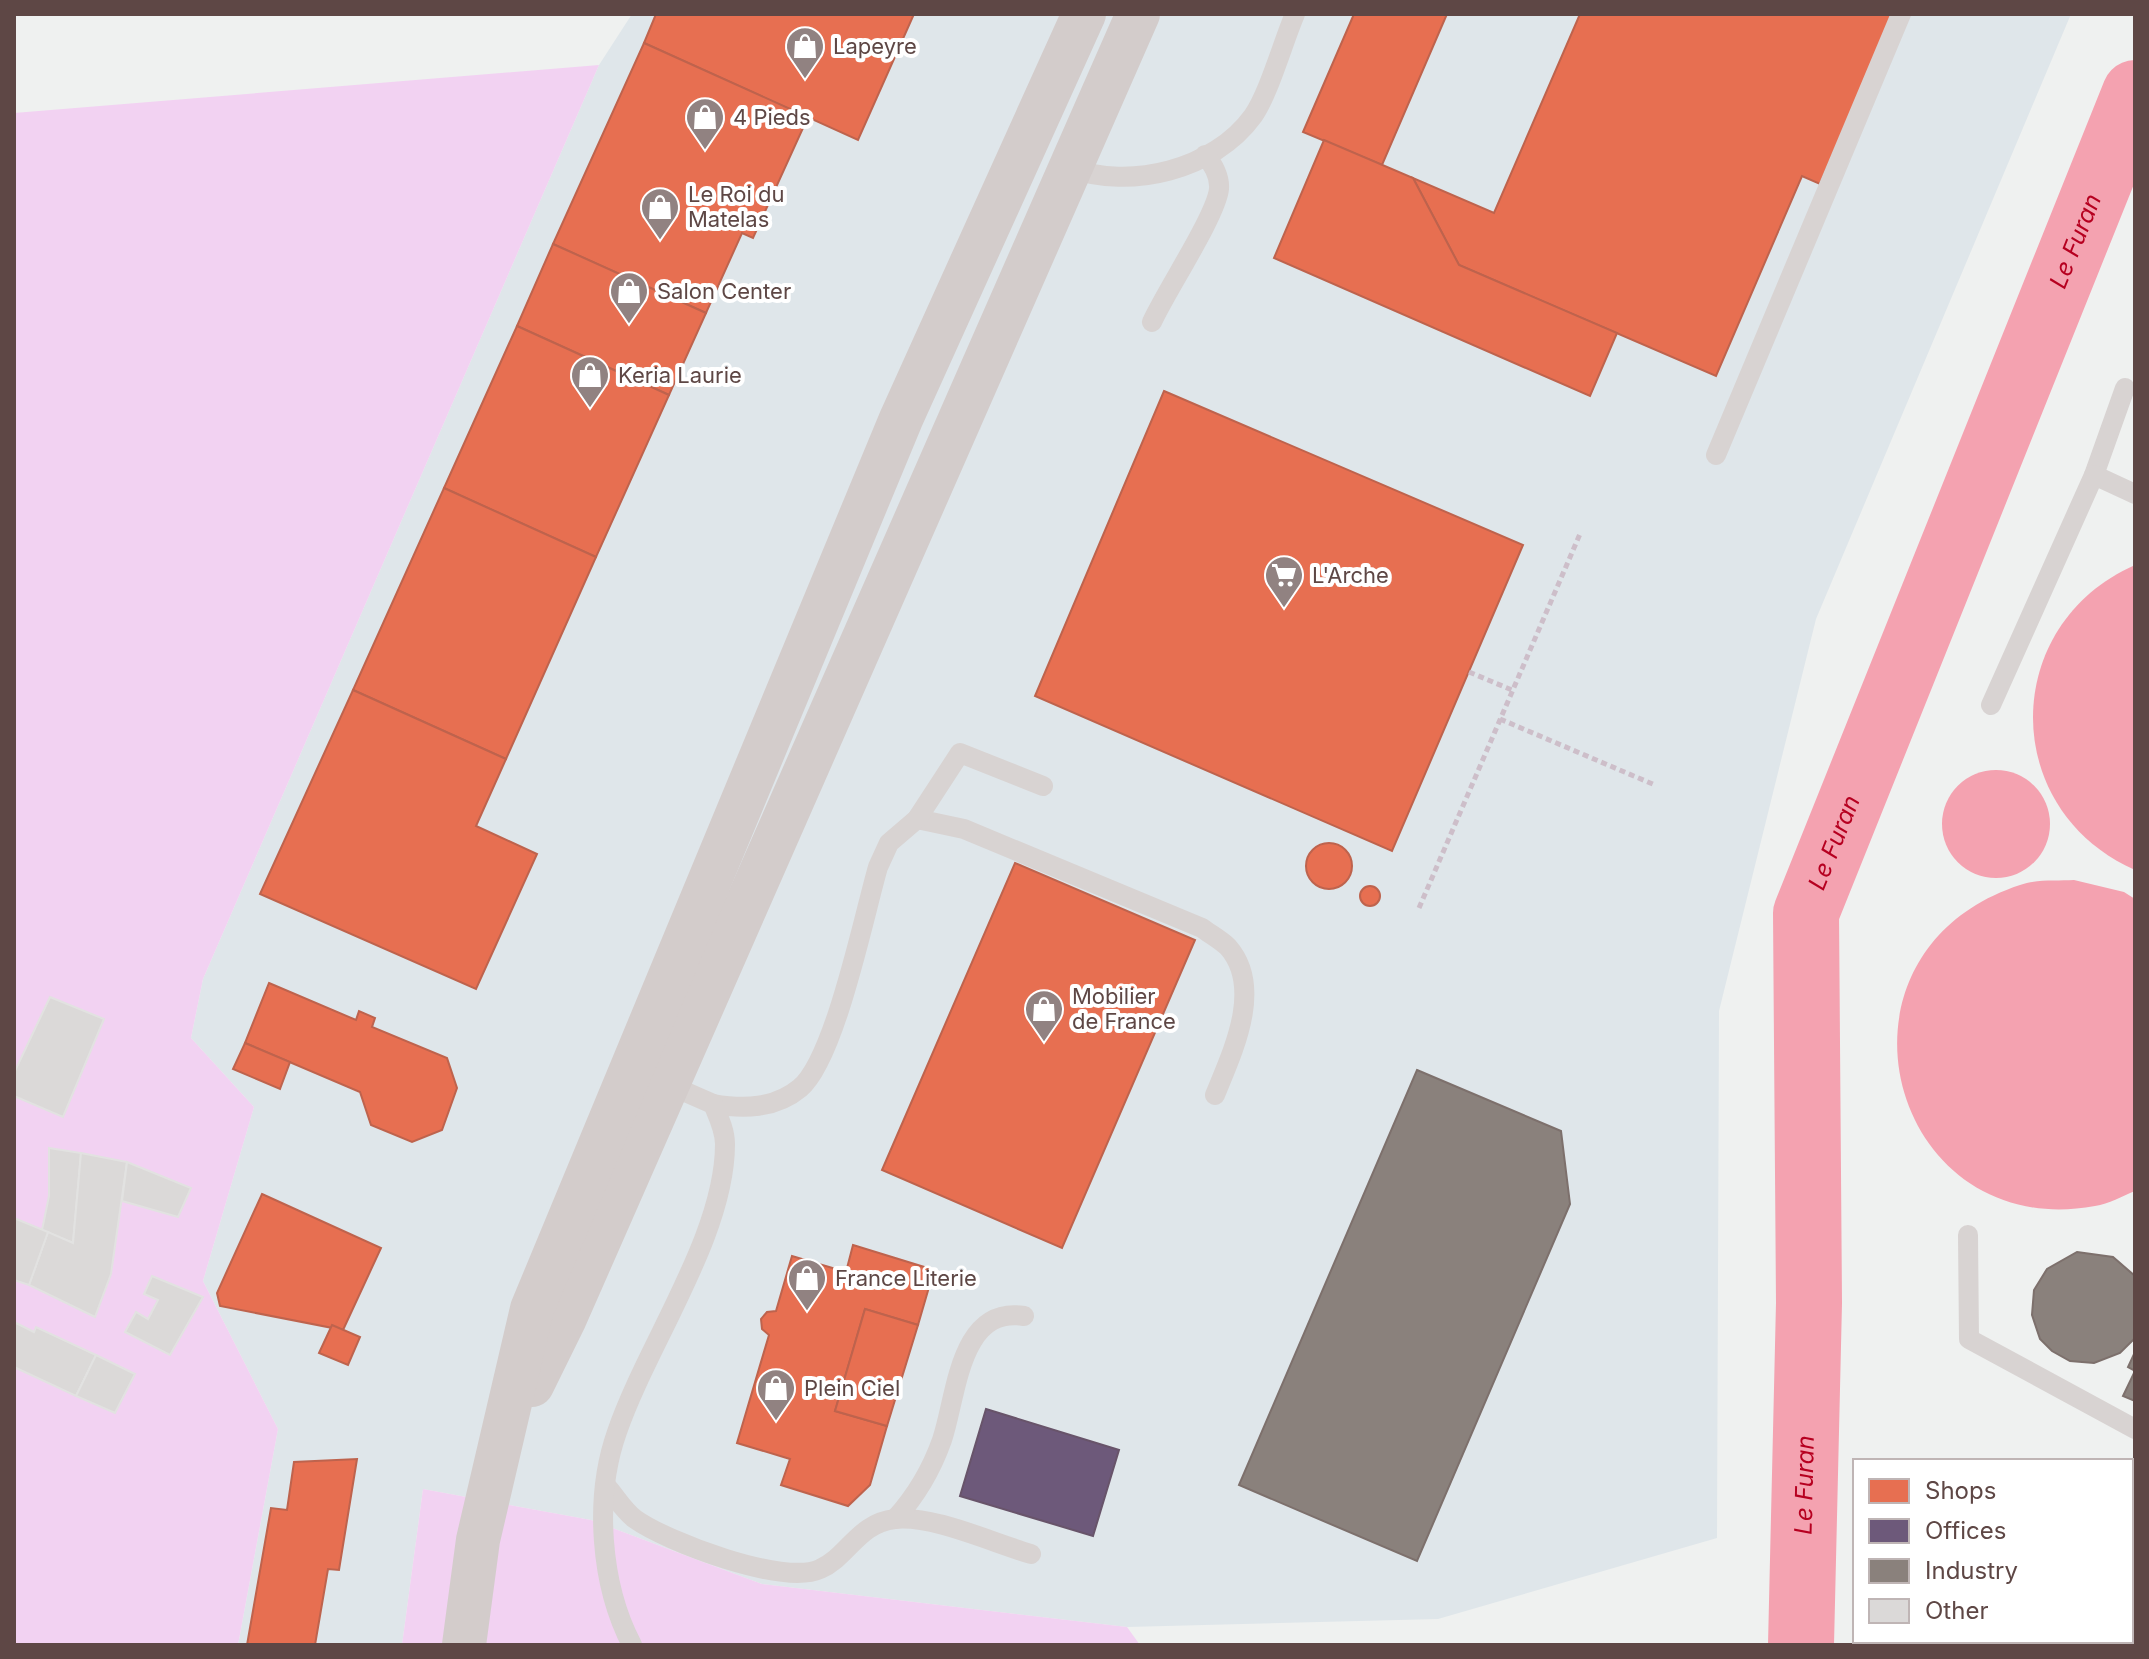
<svg xmlns="http://www.w3.org/2000/svg" width="2149" height="1659" viewBox="0 0 2149 1659" font-family="Inter,sans-serif">
	<rect width="100%" height="100%" fill="#eff1f0"/>
	<polygon fill="#dfe6ea" points="632,14 2071,14 1816,619 1719,1011 1717,1538 1438,1619 1127,1627 762,1584 591,1520 423,1489 402,1645 238,1645 278,1429 203,1281 254,1107 191,1038 203,979 599,65"/>
	<g fill="#f2d2f2">
		<polygon points="599,65 203,979 191,1038 254,1107 203,1281 278,1429 238,1645 14,1645 14,113"/>
		<polygon points="423,1489 591,1520 762,1584 1127,1627 1140,1645 402,1645"/>
	</g>
	<g fill="#f4a2b0">
		<path d="M2135,565V870C1999,810 1999,625 2135,565Z"/>
		<circle cx="1996" cy="824" r="54"/>
		<path d="M2074,880L2124,892L2135,899V1191C2122,1196 2109,1204 2095,1206C1889,1244 1812,953 2020,885C2036,879 2057,881 2074,880Z"/>
		<polygon points="2131,1470 2135,1472 2135,1645 1946,1645 1945,1641 2131,1641"/>
	</g>
	<g fill="#e76f51" stroke="#be634d" stroke-width="2">
		<polygon points="656,14 914,14 858,140 644,43"/>
		<polygon points="1354,14 1447,14 1382,165 1303,132"/>
		<polygon points="1580,14 1893,14 1820,184 1802,176 1716,376 1459,265 1413,178 1494,213"/>
		<polygon points="644,43 808,117 753,238 742,233 706,313 553,244"/>
		<polygon points="1324,140 1413,178 1459,265 1617,333 1590,396 1274,258"/>
		<polygon points="553,244 706,313 669,395 517,326"/>
		<polygon points="517,326 669,395 596,557 444,488"/>
		<polygon points="1164,391 1523,545 1392,851 1035,696"/>
		<polygon points="444,488 596,557 506,759 353,690"/>
		<polygon points="353,690 506,759 476,826 537,854 476,989 260,894"/>
		<circle cx="1329" cy="866" r="23"/>
		<polygon points="1015,863 1195,940 1062,1248 882,1170"/>
		<circle cx="1370" cy="896" r="10"/>
		<polygon points="269,983 356,1020 359,1011 375,1018 372,1027 447,1058 457,1088 442,1130 412,1142 371,1125 360,1092 245,1043"/>
		<polygon points="245,1043 290,1062 280,1089 233,1069"/>
		<polygon points="262,1194 381,1248 343,1330 220,1306 217,1293"/>
		<polygon points="853,1245 934,1270 918,1325 865,1309 835,1411 887,1426 870,1485 848,1506 781,1485 790,1459 737,1443 769,1335 762,1329 761,1319 767,1312 776,1311 792,1256 846,1272"/>
		<polygon points="865,1309 918,1325 887,1426 835,1411"/>
		<polygon points="332,1325 360,1337 348,1365 319,1353"/>
		<polygon points="357,1459 339,1570 328,1569 315,1645 247,1645 271,1508 287,1510 294,1462"/>
	</g>
	<polygon fill="#6d597a" stroke="#68546a" stroke-width="2" points="986,1409 1119,1450 1093,1536 960,1496"/>
	<g fill="#8a817c" stroke="#7d706c" stroke-width="2">
		<polygon points="1417,1070 1561,1131 1570,1204 1417,1561 1239,1485"/>
		<polygon points="2077,1252 2113,1257 2135,1276 2135,1338 2120,1353 2094,1363 2070,1361 2052,1351 2040,1339 2032,1315 2034,1290 2047,1269"/>
		<polygon points="2135,1352 2135,1401 2123,1396 2135,1371 2128,1367"/>
	</g>
	<g fill="none" stroke-linecap="round" stroke-linejoin="round">
		<path stroke="#f4a2b0" stroke-width="66" id="s1" d="M1801,1645L1809,1303L1806,913L2135,93"/>
	</g>
	<g fill="#dbd9d8" stroke="#e2e2e1" stroke-width="2">
		<polygon points="50,997 104,1019 63,1117 14,1096 14,1073"/>
		<polygon points="49,1148 81,1153 73,1243 42,1230 49,1196"/>
		<polygon points="81,1153 127,1162 111,1274 95,1317 29,1285 48,1232 73,1243"/>
		<polygon points="127,1162 191,1188 178,1217 122,1201"/>
		<polygon points="14,1218 48,1232 29,1285 14,1280"/>
		<polygon points="152,1276 203,1297 170,1355 125,1332 136,1312 148,1319 158,1300 144,1294"/>
		<polygon points="14,1322 34,1332 36,1327 96,1355 76,1396 14,1367"/>
		<polygon points="96,1355 135,1374 115,1413 76,1396"/>
	</g>
	<g fill="none" stroke-linecap="round" stroke-linejoin="round">
		<g stroke="#cdbec9" stroke-width="5" stroke-dasharray="6 4" stroke-linecap="butt">
			<polyline points="1469,672 1512,690"/>
			<polyline points="1500,719 1655,785"/>
			<polyline points="1419,908 1580,534"/>
		</g>
		<g stroke="#d8d3d2" stroke-width="20">
			<path d="M1070,168C1130,190 1214,170 1253,116C1269,93 1283,42 1295,14"/>
			<path d="M1152,322C1166,291 1216,216 1219,189C1220,177 1213,164 1205,155"/>
			<polyline points="1716,455 1901,14"/>
			<polyline points="2094,475 2125,388"/>
			<polyline points="1991,705 2094,475 2135,494"/>
			<path d="M917,819L964,829L1202,928C1210,934 1221,940 1228,947C1264,988 1232,1053 1215,1095"/>
			<path d="M713,1104C743,1109 775,1109 800,1088C835,1059 864,915 878,867L889,843L917,819L960,753L1043,786"/>
			<polyline points="1968,1235 1969,1339 2135,1429"/>
			<path d="M607,1487C616,1497 624,1511 635,1519C667,1542 784,1586 820,1569C848,1557 858,1523 895,1519C933,1515 993,1543 1031,1554"/>
			<path d="M895,1519C916,1496 931,1471 942,1440C957,1395 959,1306 1024,1316"/>
			<path d="M632,1645C600,1584 594,1497 617,1432C647,1344 725,1236 725,1144C725,1130 718,1116 713,1104L665,1083"/>
		</g>
		<g stroke="#d3cccb" stroke-width="44">
			<polyline points="532,1385 565,1318 1138,14"/>
			<polyline points="464,1645 478,1540 532,1309 901,419 1084,14"/>
		</g>
	</g>
	<defs>
		<g id="shop-pin" transform="scale(2)"><path d="M0 17L-7.5 6A9.5 9.5 0 1 1 7.5 6Z" fill="#918281" stroke="#fff"/><path d="M-5-2.5h2.3a2.7 3.5 0 0 1 5.4 0H5L5.5 6h-11ZM-1.5-2.5h3a1.5 2.3 0 0 0-3 0Z" fill="#fff"/></g>
		<g id="supermarket-pin" transform="scale(2)"><path d="M0 17L-7.5 6A9.5 9.5 0 1 1 7.5 6Z" fill="#918281" stroke="#fff"/><path d="M-6-5.5h2.5l.6 2H6L4.5 2H-2.5L-4.4-4H-6ZM-1.5 3.2a1.3 1.3 0 1 0 .1 0ZM3 3.2a1.3 1.3 0 1 0 .1 0Z" fill="#fff"/></g>
	</defs>
	<g fill-rule="evenodd">
		<use href="#shop-pin" x="805" y="46"/>
		<use href="#shop-pin" x="705" y="117"/>
		<use href="#shop-pin" x="660" y="207"/>
		<use href="#shop-pin" x="629" y="291"/>
		<use href="#shop-pin" x="590" y="375"/>
		<use href="#supermarket-pin" x="1284" y="575"/>
		<use href="#shop-pin" x="1044" y="1009"/>
		<use href="#shop-pin" x="807" y="1278"/>
		<use href="#shop-pin" x="776" y="1388"/>
	</g>
	<g text-anchor="middle" stroke-width="8" stroke-linejoin="round" paint-order="stroke">
		<g font-size="22" fill="#5e4745" stroke="#fff" text-anchor="start">
			<text x="833" y="54">Lapeyre</text>
			<text x="733" y="125">4 Pieds</text>
			<text x="688" y="202">Le Roi du<tspan x="688" dy="25">Matelas</tspan></text>
			<text x="657" y="299">Salon Center</text>
			<text x="618" y="383">Keria Laurie</text>
			<text x="1312" y="583">L'Arche</text>
			<text x="1072" y="1004">Mobilier<tspan x="1072" dy="25">de France</tspan></text>
			<text x="835" y="1286">France Literie</text>
			<text x="804" y="1396">Plein Ciel</text>
		</g>
		<g font-size="24" font-style="italic" fill="#b60020" stroke="#fff">
			<text dy="8" stroke="none"><textPath href="#s1" startOffset="1456">Le Furan</textPath></text>
			<text dy="8" stroke="none"><textPath href="#s1" startOffset="808">Le Furan</textPath></text>
			<text dy="8" stroke="none"><textPath href="#s1" startOffset="160">Le Furan</textPath></text>
		</g>
	</g>
	<rect width="2149" height="1659" fill="none" stroke="#5e4745" stroke-width="32"/>
	<rect x="1853" y="1459" width="280" height="184" fill="#ffffff" stroke="#bfb5b5" stroke-width="2"/>
	<rect x="1869" y="1479" width="40" height="24" fill="#e76f51" stroke="#bfb5b5" stroke-width="2"/>
	<text x="1925" y="1499" font-size="24" fill="#5e4745">Shops</text>
	<rect x="1869" y="1519" width="40" height="24" fill="#6d597a" stroke="#bfb5b5" stroke-width="2"/>
	<text x="1925" y="1539" font-size="24" fill="#5e4745">Offices</text>
	<rect x="1869" y="1559" width="40" height="24" fill="#8a817c" stroke="#bfb5b5" stroke-width="2"/>
	<text x="1925" y="1579" font-size="24" fill="#5e4745">Industry</text>
	<rect x="1869" y="1599" width="40" height="24" fill="#dbd9d8" stroke="#bfb5b5" stroke-width="2"/>
	<text x="1925" y="1619" font-size="24" fill="#5e4745">Other</text>
</svg>
